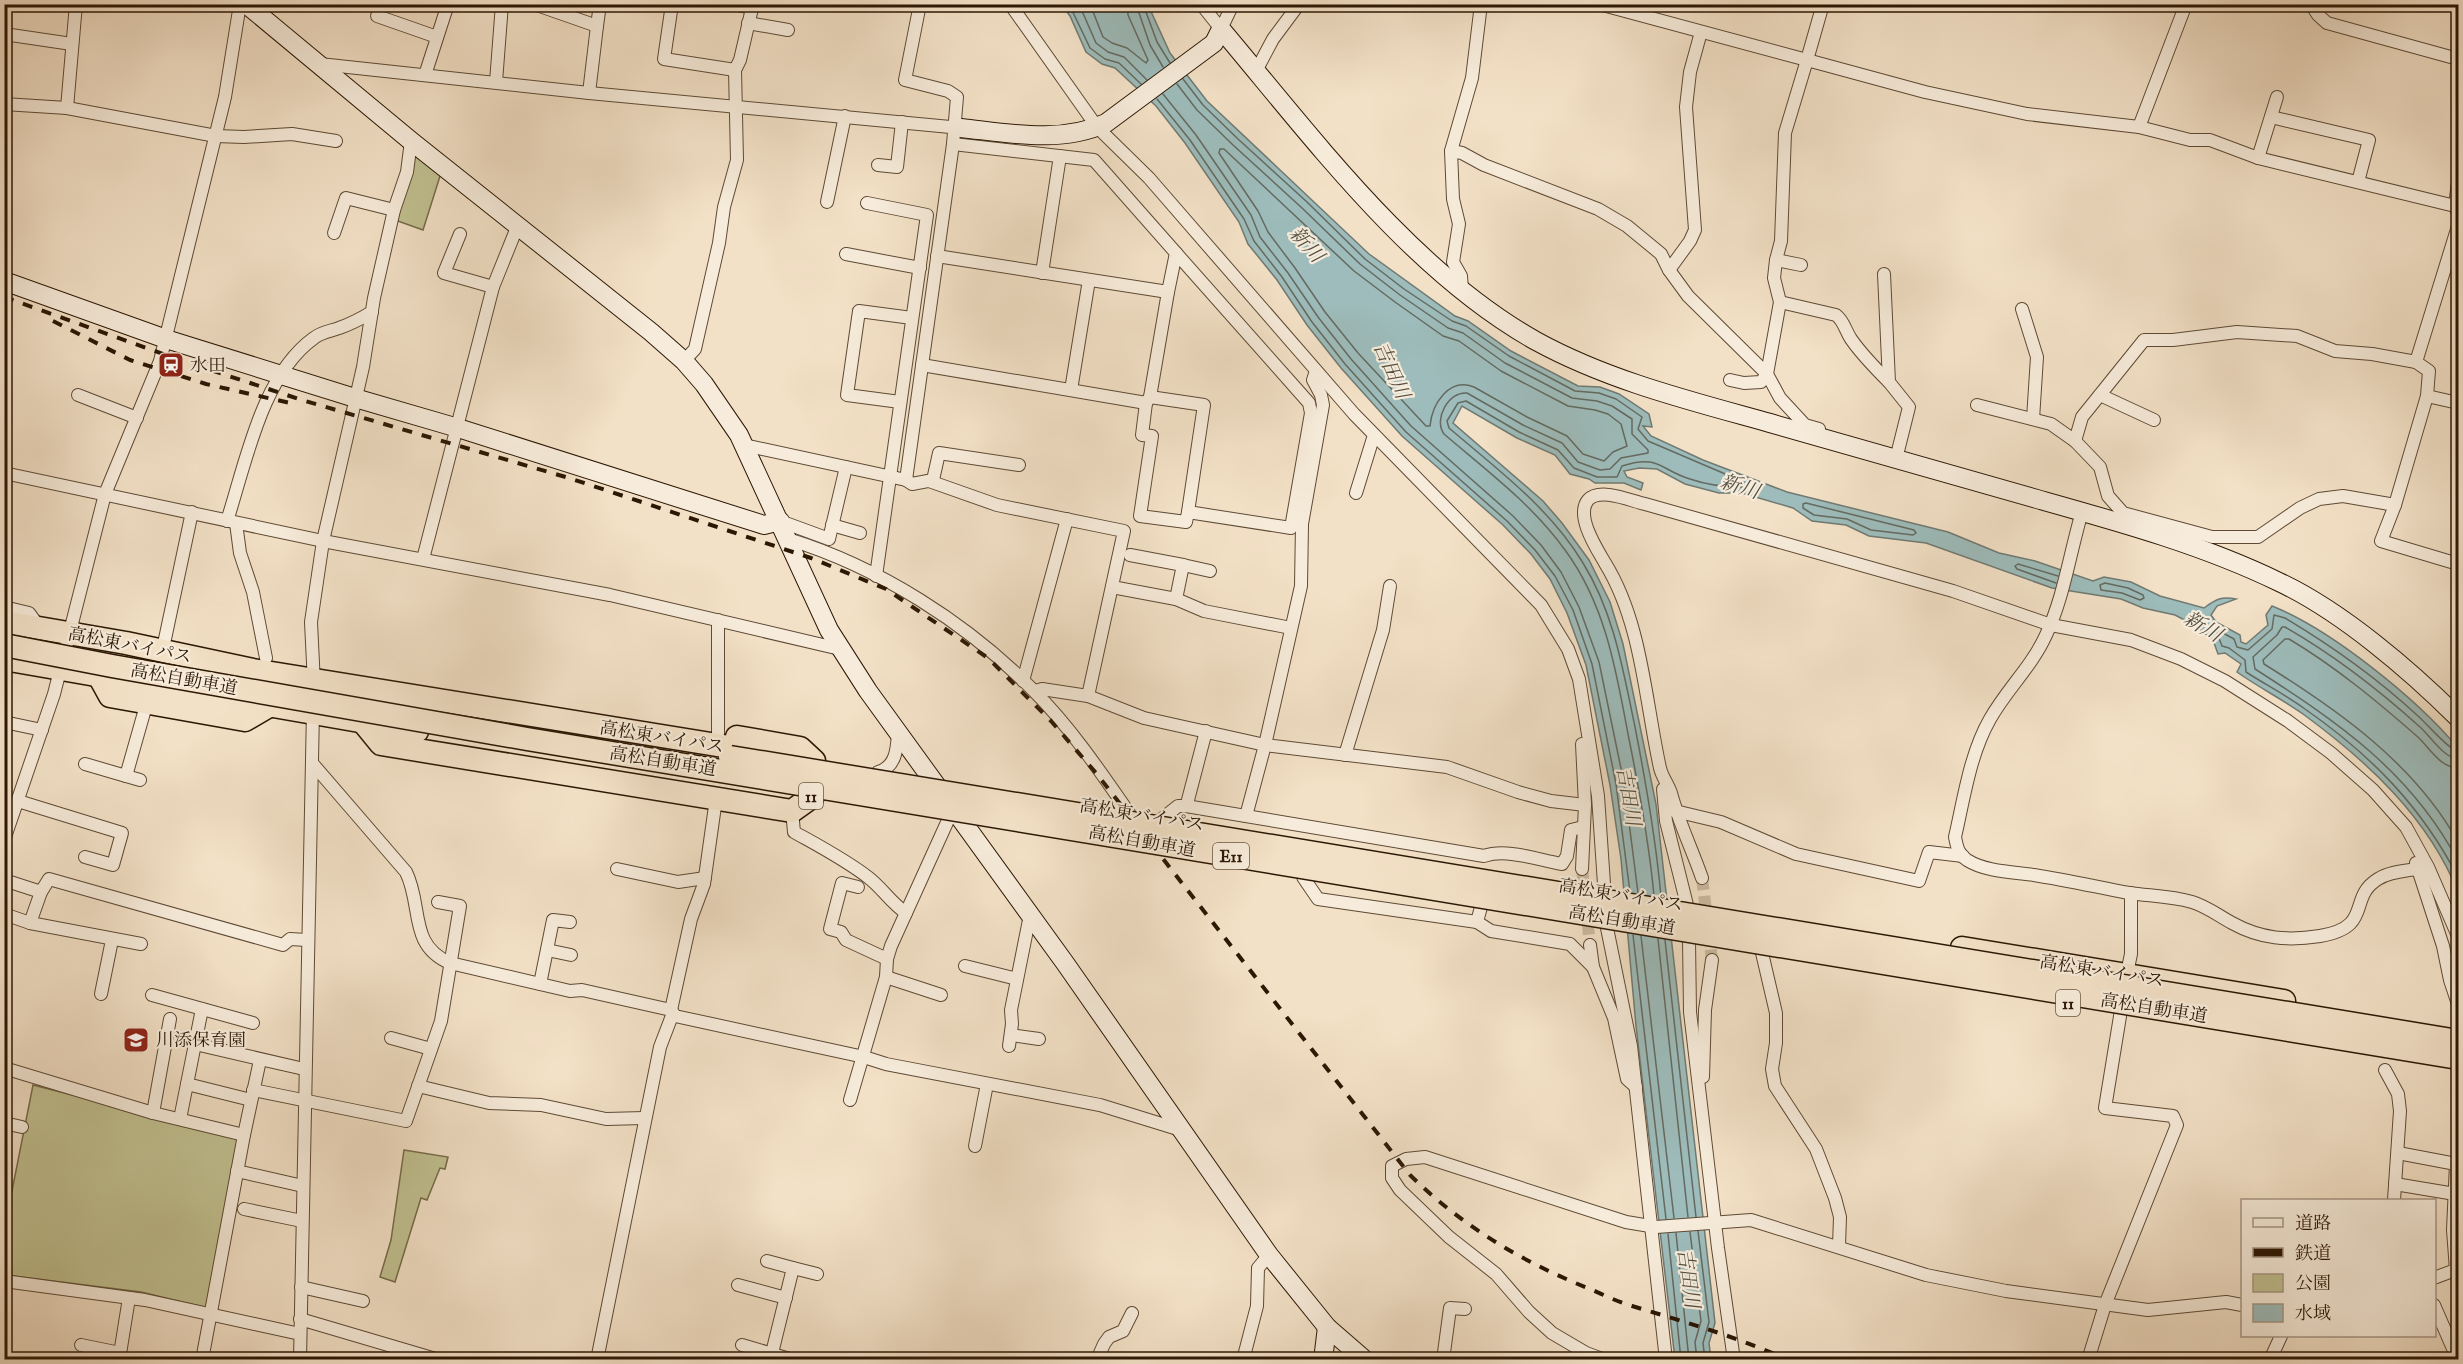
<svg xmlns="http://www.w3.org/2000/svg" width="2463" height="1364" viewBox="0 0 2463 1364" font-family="'IM FELL English','Noto Serif JP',serif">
	<rect width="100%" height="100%" fill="#f3e1c7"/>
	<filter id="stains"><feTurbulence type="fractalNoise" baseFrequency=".00333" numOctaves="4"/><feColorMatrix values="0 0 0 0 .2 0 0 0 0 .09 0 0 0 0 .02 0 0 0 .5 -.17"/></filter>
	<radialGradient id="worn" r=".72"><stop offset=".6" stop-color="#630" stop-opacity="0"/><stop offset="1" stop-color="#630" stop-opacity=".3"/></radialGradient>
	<g fill="#c1c191" stroke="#766c4a" stroke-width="1.5">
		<polygon points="413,151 441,173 423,230 395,220"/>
		<polygon points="33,1085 243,1138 211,1309 141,1292 5,1275 5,1226"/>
		<polygon points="404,1150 448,1157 445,1169 440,1168 427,1200 421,1198 395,1282 380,1277 391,1240"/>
	</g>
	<path fill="#9dbcbb" stroke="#707a72" stroke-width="1.5" d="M1062,5H1148L1170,53L1207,101L1369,254L1455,316L1468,321L1511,351L1578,386L1600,387L1619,394L1649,414L1652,427L1643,426L1651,436L1703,460L1787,492L1948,532L1999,553L2035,561L2093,581L2104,577L2131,582L2160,596L2204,608C2216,599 2222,596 2236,599L2217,606L2211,615L2216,622L2240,635L2241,642L2246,644L2268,625L2266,615L2272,606C2332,630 2417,699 2458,748V892C2428,817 2367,761 2303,714C2282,699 2258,687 2237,672L2241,664L2225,653L2218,654L2213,640L2194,625L2175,615L2143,608L2121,599L2052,588L1926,543L1869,536L1846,525L1812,521L1793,508L1742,493H1719L1685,484L1657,469L1639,468L1624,471L1627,477L1643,483L1641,490L1624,483H1595L1589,479L1570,474L1555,455L1517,438L1462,406L1453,423L1543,501L1562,523L1589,560L1610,602L1623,644L1656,804L1715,1323L1709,1343L1711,1359H1675L1636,1026L1621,859L1610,785L1586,665L1567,613L1550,579L1531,554L1503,525L1402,436L1341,368L1307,325L1277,280L1248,244L1239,222L1185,143L1156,106L1115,68L1102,64L1086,52L1070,16Z"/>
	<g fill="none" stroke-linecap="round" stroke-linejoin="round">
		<g stroke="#646a60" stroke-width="1.5">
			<polyline points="1069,4 1090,48 1105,59 1119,63 1141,84"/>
			<polyline points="1079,4 1096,43 1108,52 1124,57 1147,80"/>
			<polyline points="1090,4 1103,37 1112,43 1127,48 1146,63 1148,60 1128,15 1127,4"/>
			<polyline points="1136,4 1150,45 1163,67"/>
			<polyline points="1143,4 1157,42 1170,63"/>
			<path d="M1183,79L1203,105L1238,139L1307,202L1365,259L1404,289L1452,321L1466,326L1509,356L1575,391L1599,393L1616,399L1642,417L1638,429L1648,441L1744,482L1742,487C1724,487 1707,485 1690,479C1660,470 1659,454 1622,466L1617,477H1597L1574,468L1558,450L1519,432L1466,401L1458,403L1447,421L1449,428C1497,469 1550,508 1583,563C1614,613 1623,670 1635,727C1646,783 1656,840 1661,897"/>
			<path d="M1177,84L1197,110L1233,145L1302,208L1360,264L1400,295L1448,328L1463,333L1505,363L1572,398L1597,401L1612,406L1632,419V434L1648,450V453L1621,458L1610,469L1600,470L1578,462L1562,443L1523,425L1467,393C1449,391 1433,419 1444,434C1486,470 1532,504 1565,550C1605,604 1616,669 1628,734C1639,788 1649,841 1654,896"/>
			<polyline points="1163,94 1196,135 1251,215 1260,237 1288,273 1318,317 1351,359 1411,426 1513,516 1541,545 1561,572 1579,607 1599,662 1624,783 1638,893"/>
			<polyline points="1157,99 1190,140 1244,219 1254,241 1282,277 1312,322 1345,364 1406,432 1507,521 1535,550 1555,576 1573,610 1592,664 1616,784 1630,892"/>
			<path d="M1220,149H1224L1354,271L1395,302L1443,336L1459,341L1501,371L1568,406L1595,410L1608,414L1621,424L1627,446L1613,452L1604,461L1583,454L1567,436L1527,417L1474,387C1449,377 1432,404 1430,426H1426L1358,353L1325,312L1295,268L1268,232L1258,211L1219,153Z"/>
			<polygon points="1806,503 1914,530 1916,533 1913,535 1871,530 1847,519 1814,515 1803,508 1803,504"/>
			<polyline points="2056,583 2017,569 2015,566 2018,564 2058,576"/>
			<polygon points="2105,583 2128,588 2143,595 2144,598 2140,600 2122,593 2101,590 2100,585"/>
			<path d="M2458,751C2450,751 2426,723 2418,716C2377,678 2332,646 2285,618L2274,615L2272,629L2248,650L2237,647L2234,639L2221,632L2217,633L2222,646L2229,648L2245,660L2246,672C2266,685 2286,695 2305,709C2371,755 2421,806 2458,877"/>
			<path d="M2458,759C2444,758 2431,737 2420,727C2378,689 2334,655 2285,627H2282L2277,635L2253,657L2255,669C2338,722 2411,772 2458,861"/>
			<path d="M2458,768C2440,767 2431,750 2419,738C2378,702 2336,667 2289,639H2285L2263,660L2264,664C2338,710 2415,764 2458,842"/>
			<polyline points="1633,935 1666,1219"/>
			<polyline points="1641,936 1674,1218"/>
			<polyline points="1658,939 1688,1217"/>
			<polyline points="1665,940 1696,1217"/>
			<polyline points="1698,1231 1709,1322 1703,1343 1705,1360"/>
			<polyline points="1690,1232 1701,1321 1695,1342 1697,1360"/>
			<polyline points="1676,1233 1689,1360"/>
			<polyline points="1668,1234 1681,1360"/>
		</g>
		<g stroke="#cbb9a0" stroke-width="12" stroke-dasharray="12 6" stroke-linecap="butt">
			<polyline points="1582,869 1590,945"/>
			<polyline points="1702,878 1712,960"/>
		</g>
		<g stroke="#5e4a35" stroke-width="14">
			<g id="street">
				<polyline points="534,4 597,26 600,4"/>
				<polyline points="672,4 664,59 735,70"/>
				<polyline points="732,4 752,8"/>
				<polyline points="1010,4 1097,127 1149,178 1354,414 1541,605 1568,649 1579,679 1598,796 1607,928 1631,1046 1666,1360"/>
				<polyline points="1201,4 1221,29 1233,4"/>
				<polyline points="1599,4 1807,60 1823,4"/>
				<polyline points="2311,4 2318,15 2327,23 2458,59"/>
				<polyline points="377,16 437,37"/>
				<polyline points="748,23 788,30"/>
				<polyline points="4,34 72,44"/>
				<polyline points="320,64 589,93 961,128"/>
				<polyline points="1256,71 1273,39 1299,4"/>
				<polyline points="425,75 448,4"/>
				<polyline points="496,82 502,4"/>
				<polyline points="589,93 597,26"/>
				<polyline points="4,104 67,108 216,136 244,137 292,134 336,141"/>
				<polyline points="67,108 76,4"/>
				<polyline points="2271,117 2369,140 2358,182"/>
				<polyline points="2139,127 2186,4"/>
				<polyline points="953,144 1094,160 1176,253 1168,292"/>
				<polyline points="1451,151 1462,153 1484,165 1598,209 1627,226 1661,254 1669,270 1688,296 1767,374 1780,398 1805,425 1819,429"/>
				<polyline points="2258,158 2277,97"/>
				<polyline points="878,165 897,167 902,122"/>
				<polyline points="827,202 845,116"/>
				<polyline points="867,203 927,215 876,576"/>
				<polyline points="2458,213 2455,206 2458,182"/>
				<polyline points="334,233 346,198 394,210"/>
				<polyline points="460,234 444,273 493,287"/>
				<polyline points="846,254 920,268"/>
				<polyline points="1776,260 1801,265"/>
				<polyline points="1669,270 1690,241 1695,230 1686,107 1690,72 1701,32"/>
				<polyline points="1042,273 1060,156"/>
				<polyline points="1884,274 1889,382 1909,407 1898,451"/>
				<polyline points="1462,289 1461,276 1453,262 1459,224 1453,199 1451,151 1472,78 1481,4"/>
				<path d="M1780,302L1836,315C1844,321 1845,330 1851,339C1862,355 1875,368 1889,382"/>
				<polyline points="2022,309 2037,357 2033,419"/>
				<polyline points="684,361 695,349 719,243 724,207 737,160 735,70 740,60 753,4"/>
				<polyline points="922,365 1146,403 1150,397 1168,292 937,256"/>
				<polyline points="1730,380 1744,383 1761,382 1767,374 1780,302 1774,278 1776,260 1781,241 1785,133 1807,60 1925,92 2027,114 2139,127 2190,140 2210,140 2258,158 2455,206"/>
				<polyline points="1071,390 1089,280"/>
				<polyline points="78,395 137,418"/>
				<polyline points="2100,395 2154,420"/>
				<polyline points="2427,396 2458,403"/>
				<polyline points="1150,397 1204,405 1188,512 1291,528 1311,413 1309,403 1176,253"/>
				<polyline points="900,402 847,395 859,311 912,318"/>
				<polyline points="1146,403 1142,435 1152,436 1140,516 1186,522 1188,512"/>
				<polyline points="1977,405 2051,424 2075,441 2082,417 2144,340 2173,340 2237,332 2297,336 2335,351 2372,354 2416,362 2458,226"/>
				<polyline points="2075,441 2100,467 2108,496 2123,513 2212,537 2258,537 2300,508 2319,499 2343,496 2395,505 2427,396 2429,371 2416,362"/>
				<polyline points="744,445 906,480 953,144 957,97 948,91 905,80 920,4"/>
				<polyline points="4,473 323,541 610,595 840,649"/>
				<polyline points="906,480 912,484 933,480 939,453 1019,465"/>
				<polyline points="929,481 997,505 1124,531 1088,696 1144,718 1265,745 1447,767 1518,792 1551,801 1585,805"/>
				<polyline points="1356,493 1374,435"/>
				<polyline points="2395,505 2381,541 2458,564"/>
				<path d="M2082,512C2070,552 2064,597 2046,635C2032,666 2007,689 1990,719C1970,754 1964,798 1955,837C1957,847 1958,854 1967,860C1986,872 2013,872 2034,875C2066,880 2097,887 2129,893C2150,896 2171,896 2192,902C2206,906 2219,916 2232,923C2261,939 2288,941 2320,936C2374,927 2347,898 2378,879C2389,872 2404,871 2417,869"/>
				<path d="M227,521C246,462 262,375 314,338C321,332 331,331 339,328C351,324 362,318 372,312"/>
				<polyline points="780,521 829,539 846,467"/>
				<polyline points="236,523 240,553 253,592 266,658"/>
				<polyline points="832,525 860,533"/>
				<path d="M788,539C879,567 967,623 1034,691C1070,727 1100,771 1129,813"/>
				<polyline points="1130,555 1183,565 1176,599"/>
				<polyline points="423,559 493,287 518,225"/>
				<polyline points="1183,565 1210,571"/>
				<polyline points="1112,587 1176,599 1204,611 1291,628"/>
				<polyline points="4,607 29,613 40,628"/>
				<polyline points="718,620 718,734"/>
				<polyline points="165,639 192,512"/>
				<polyline points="1023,681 1067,519"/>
				<polyline points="314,684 311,622 323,541 363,367 374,298 394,210 407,172 411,141"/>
				<polyline points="1035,691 1042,689 1088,696"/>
				<polyline points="4,722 42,730"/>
				<polyline points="1345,755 1383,630 1390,586"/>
				<path d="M312,763L406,872C423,906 408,945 450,963L570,991L582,990L671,1010L675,1016L864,1057L886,1064L1100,1105L1181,1130"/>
				<polyline points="85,764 126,776"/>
				<path d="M878,772C896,767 897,749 898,733"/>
				<polyline points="140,780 126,776 147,702"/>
				<polyline points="1663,789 1666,821 1687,905"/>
				<polyline points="1188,800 1206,731"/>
				<polyline points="18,801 122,833 113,865 85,857"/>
				<path d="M792,811L794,832C819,846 846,860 869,878C883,889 891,903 906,913"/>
				<polyline points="1675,811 1721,822 1796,854 1919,881 1929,852 1963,856"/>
				<polyline points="1246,816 1265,745 1301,586 1302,524 1323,405 1321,395 1313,380 1316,371"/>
				<path d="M1163,818L1178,806H1186L1484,856C1507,848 1538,860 1562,864L1567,856L1571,830L1583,827"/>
				<polyline points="4,840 54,694 105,494 160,361 225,97 240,4"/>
				<polyline points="2416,863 2443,946 2450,980 2458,1004"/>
				<polyline points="617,869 678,882 705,878"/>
				<polyline points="1582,869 1585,805 1582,744"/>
				<polyline points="1303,877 1318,899 1477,922"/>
				<path d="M1702,878C1692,849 1679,823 1671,793C1668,784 1662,777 1660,768C1645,700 1642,623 1605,563C1597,549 1575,516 1588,500C1600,487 1631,501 1645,504L1953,591L2051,625L2131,640L2181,659L2225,681L2288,721L2331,753L2373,790L2406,827L2428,867L2458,936"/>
				<polyline points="4,880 41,892 49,879 283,945 290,939 307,940"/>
				<polyline points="858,887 842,883 830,929 841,932 846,940 887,959"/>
				<polyline points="1481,907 1477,922 1491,931 1570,944 1593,967"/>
				<polyline points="4,914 30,923 141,944"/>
				<polyline points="30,923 41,892"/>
				<polyline points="1689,940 1690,1012 1718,1248 1734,1360"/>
				<polyline points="1590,945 1593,967 1614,1018 1627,1079 1636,1087"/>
				<polyline points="547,950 571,955"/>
				<polyline points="1762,953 1776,1013 1776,1043 1772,1069 1775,1086 1816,1149 1835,1198 1840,1217 1839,1246"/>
				<polyline points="965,966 1017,979"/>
				<polyline points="886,977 941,995"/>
				<polyline points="2126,978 2131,954 2131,893"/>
				<polyline points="540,984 553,920 570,922"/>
				<polyline points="101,994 112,940"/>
				<polyline points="152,995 253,1023"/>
				<polyline points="671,1010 691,919 704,884 716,799"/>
				<polyline points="1011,1035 1039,1039"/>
				<polyline points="391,1038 431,1049"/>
				<polyline points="195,1044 304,1069"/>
				<polyline points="1009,1046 1012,1024 1011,1010 1030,915"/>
				<polyline points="4,1068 153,1113 244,1135"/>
				<polyline points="2385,1070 2398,1094 2400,1111 2394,1200"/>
				<polyline points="1703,1077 1705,1010 1712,960"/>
				<polyline points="187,1084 251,1100"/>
				<polyline points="418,1086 489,1103 541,1105 606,1119 644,1118"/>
				<polyline points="253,1090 406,1121 441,1021 460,906 438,902"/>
				<polyline points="850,1100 886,977 887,959 891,946 949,818"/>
				<polyline points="153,1113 170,1019"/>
				<polyline points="180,1119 202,1009"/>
				<polyline points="4,1123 22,1127"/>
				<polyline points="975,1146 987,1084"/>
				<polyline points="2398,1153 2456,1164 2453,1230 2456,1270"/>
				<polyline points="237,1171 303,1186"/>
				<polyline points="2395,1184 2455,1194"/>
				<polyline points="244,1209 302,1221"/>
				<polyline points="767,1261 793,1268"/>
				<polyline points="2434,1278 2458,1269"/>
				<polyline points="4,1281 145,1300 300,1334"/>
				<polyline points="738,1285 786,1298"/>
				<polyline points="301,1287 363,1301"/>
				<polyline points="2434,1305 2458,1360"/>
				<polyline points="300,1319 439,1360"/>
				<polyline points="81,1345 120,1353"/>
				<polyline points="742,1345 793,1360"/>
				<polyline points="772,1353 793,1268 817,1274"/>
				<polyline points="119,1360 129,1298"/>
				<polyline points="202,1360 244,1135 260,1060"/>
				<polyline points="300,1360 313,710"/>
				<polyline points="597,1360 660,1047 673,1013"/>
				<polyline points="1097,1360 1104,1344 1109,1337 1123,1331 1132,1313"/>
				<polyline points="1243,1360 1257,1306 1258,1268 1269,1255"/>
				<polyline points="1443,1360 1450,1308 1465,1309"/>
				<polyline points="1605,1360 1586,1353 1552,1333 1529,1312 1496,1274 1449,1237 1400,1190 1392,1178 1392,1166 1406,1159 1425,1157 1626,1222 1656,1227 1751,1220 1926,1275 2006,1291 2148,1310 2226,1302 2242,1305"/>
				<polyline points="2088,1360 2105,1305 2177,1125 2173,1116 2105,1108 2123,998"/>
				<polyline points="2270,1360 2281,1336"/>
			</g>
		</g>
		<g stroke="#2c1704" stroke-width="20">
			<g id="secondary">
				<polyline points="246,4 411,141 651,332 684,361 704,384 739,435 829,630 868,691 1065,963 1269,1255 1327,1327 1365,1360"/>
				<path d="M961,128C1008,133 1061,144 1106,123L1214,43L1221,29C1313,138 1411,271 1536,341C1609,381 1691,401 1770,423C1859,449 1948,474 2037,499C2119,522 2203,545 2279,582C2341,611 2410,670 2458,718"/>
				<polyline points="4,281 166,339 355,398 458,428 764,525 780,521"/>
				<polyline points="1323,1360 1327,1327"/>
			</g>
		</g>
		<g stroke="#2c1704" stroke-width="25">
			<g id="highway">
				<polyline points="4,622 126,643 253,670 754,751"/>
				<polyline points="4,659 417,731"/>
				<polyline points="99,676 110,696 245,720 269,706"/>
				<polyline points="363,722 381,744 792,811 813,796"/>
				<polyline points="737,737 800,748 814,761"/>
				<polyline points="1962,948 2284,1001"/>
			</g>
		</g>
		<use href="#street" stroke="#f7ecdb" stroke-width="12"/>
		<use href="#secondary" stroke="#f7ecdb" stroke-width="18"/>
		<use href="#highway" stroke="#f3e1c7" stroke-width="22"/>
		<g stroke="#2c1704" stroke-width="4" stroke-dasharray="10 10" stroke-linecap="butt">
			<path d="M4,297L180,360L302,400L569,478L811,558L886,589L988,658L1051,721L1096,773L1410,1175C1462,1226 1522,1262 1590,1289C1604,1295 1618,1302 1632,1306C1685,1322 1738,1337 1788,1360"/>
			<polyline points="53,321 130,360 206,384 290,403"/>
		</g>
		<g stroke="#2c1704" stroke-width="25" stroke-linecap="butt">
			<g id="highway-bridge">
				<polyline points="4,645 112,666 527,739 2458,1058"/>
				<polyline points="730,757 2458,1041"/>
			</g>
		</g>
		<use href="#highway-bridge" stroke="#f3e1c7" stroke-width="22"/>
	</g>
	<defs>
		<g id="station-square" transform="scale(1.35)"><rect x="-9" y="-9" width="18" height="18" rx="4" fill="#8f2418" stroke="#f7ecdb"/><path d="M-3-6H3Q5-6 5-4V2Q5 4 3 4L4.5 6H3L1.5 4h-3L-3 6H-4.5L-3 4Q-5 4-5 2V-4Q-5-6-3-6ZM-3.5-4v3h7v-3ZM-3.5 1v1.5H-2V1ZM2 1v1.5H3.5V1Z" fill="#fff"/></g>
		<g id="school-square" transform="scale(1.35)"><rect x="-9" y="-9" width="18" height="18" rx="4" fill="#8f2418" stroke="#f7ecdb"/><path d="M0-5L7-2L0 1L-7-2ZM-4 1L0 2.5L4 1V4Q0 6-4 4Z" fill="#fff"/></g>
	</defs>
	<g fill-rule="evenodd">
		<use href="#station-square" x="171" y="365"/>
		<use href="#school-square" x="136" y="1040"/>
	</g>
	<g text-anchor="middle" stroke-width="4.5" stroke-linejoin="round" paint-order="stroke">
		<g fill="#f7ecdb" stroke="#695744" stroke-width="1.5">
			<rect x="799" y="783" width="24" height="26" rx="4.5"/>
			<rect x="1213" y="843" width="36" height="26" rx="4.5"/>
			<rect x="2056" y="990" width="24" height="26" rx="4.5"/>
		</g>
		<g font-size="16" font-weight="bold" fill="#2c1704">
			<text x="811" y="802">11</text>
			<text x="1231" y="862">E11</text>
			<text x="2068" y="1009">11</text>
		</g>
		<g font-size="18" fill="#2c1704" stroke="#f7ecdb" text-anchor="start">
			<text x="190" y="371">水田</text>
			<text x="156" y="1046">川添保育園</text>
		</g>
		<g font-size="18" fill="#2c1704" stroke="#f7ecdb">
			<text transform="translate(130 645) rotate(11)" y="6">高松東バイパス</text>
			<text transform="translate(184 679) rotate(10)" y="6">高松自動車道</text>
			<text transform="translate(662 737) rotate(9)" y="6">高松東バイパス</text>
			<text transform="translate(663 761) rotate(9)" y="6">高松自動車道</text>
			<text transform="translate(1142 815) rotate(9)" y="6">高松東バイパス</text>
			<text transform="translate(1142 841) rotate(10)" y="6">高松自動車道</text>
			<text transform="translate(1621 895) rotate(9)" y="6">高松東バイパス</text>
			<text transform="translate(1622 920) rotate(9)" y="6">高松自動車道</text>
			<text transform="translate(2102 971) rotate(9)" y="6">高松東バイパス</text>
			<text transform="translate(2154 1008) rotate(9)" y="6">高松自動車道</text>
		</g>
		<g font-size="20" font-style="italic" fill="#545144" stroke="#f7ecdb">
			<text transform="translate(1307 244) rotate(48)" y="7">新川</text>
			<text transform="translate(1392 370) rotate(66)" y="7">吉田川</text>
			<text transform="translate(1740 486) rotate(17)" y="7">新川</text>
			<text transform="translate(2203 626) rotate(31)" y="7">新川</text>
			<text transform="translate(1629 796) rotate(80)" y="7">吉田川</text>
			<text transform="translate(1689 1278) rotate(82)" y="7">吉田川</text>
		</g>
	</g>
	<rect width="2463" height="1364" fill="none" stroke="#f3e1c7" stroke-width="24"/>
	<rect x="6" y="6" width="2451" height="1352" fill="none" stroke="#2c1704" stroke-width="3"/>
	<rect x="12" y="12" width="2439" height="1340" fill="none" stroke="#2c1704" stroke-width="1.5"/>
	<rect x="2241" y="1199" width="195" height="138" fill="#f7ecdb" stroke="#a69785" stroke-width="1.5"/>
	<rect x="2253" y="1218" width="30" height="9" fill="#f7ecdb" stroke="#a69785" stroke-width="1.5"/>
	<text x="2295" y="1229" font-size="18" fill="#2c1704">道路</text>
	<rect x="2253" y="1248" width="30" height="9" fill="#2c1704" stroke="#a69785" stroke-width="1.5"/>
	<text x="2295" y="1259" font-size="18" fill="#2c1704">鉄道</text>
	<rect x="2253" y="1274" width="30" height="18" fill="#c1c191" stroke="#a69785" stroke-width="1.5"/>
	<text x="2295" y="1289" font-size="18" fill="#2c1704">公園</text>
	<rect x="2253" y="1304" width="30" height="18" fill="#9dbcbb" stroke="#a69785" stroke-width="1.5"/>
	<text x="2295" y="1319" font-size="18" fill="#2c1704">水域</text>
	<rect width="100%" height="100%" filter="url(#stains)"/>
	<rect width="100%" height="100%" fill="url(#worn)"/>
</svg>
